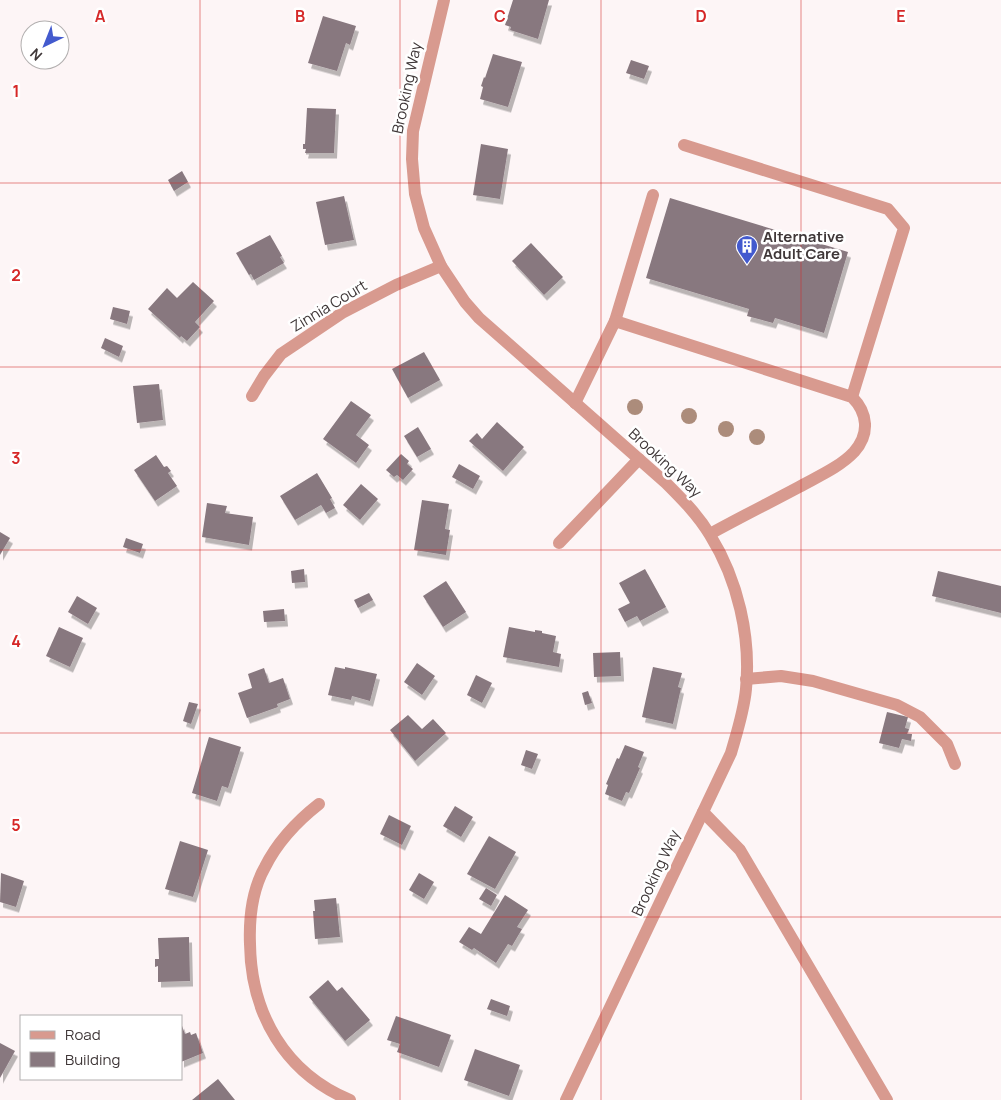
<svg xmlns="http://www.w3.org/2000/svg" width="1001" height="1100" viewBox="0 0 1001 1100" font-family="Manrope,sans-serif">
	<defs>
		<filter id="shadow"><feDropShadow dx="3" dy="5.5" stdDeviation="0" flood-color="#0004"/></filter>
	</defs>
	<rect width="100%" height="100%" fill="#fdf5f6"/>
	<g fill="#88787f" filter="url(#shadow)">
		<polygon points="513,0 549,0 538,39 510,30 511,27 505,25"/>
		<polygon points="323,16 356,26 350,45 346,43 337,71 308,63"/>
		<polygon points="493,54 522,62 508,107 480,99 483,87 481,86 484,77 485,78"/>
		<polygon points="631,60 649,66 644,79 626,73"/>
		<polygon points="307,108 336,109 334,153 305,153 306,149 303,149 303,144 305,144"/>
		<polygon points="481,144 508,149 500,199 473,195"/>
		<polygon points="182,171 188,182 174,191 168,180"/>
		<polygon points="344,196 354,240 325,245 316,202"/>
		<polygon points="670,198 848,252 824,333 775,318 773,323 747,316 749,309 646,278"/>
		<polygon points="270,235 282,256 280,257 284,263 254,280 251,274 249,275 236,253"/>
		<polygon points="531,243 563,277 544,295 512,261"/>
		<polygon points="193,282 214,301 195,322 200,327 187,341 181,336 180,338 148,309 167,288 177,298"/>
		<polygon points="113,307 130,311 127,324 110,319"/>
		<polygon points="105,338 123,346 119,357 101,348"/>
		<polygon points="424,352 440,380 408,398 392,369"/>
		<polygon points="159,384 163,420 137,423 133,386"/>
		<polygon points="351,401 371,415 356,435 369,445 356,463 323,439"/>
		<polygon points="497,422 524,447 503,471 469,441 477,433 482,439"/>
		<polygon points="418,427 431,449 417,457 404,436"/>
		<polygon points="401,454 409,461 407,464 413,469 403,480 397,475 394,477 386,470"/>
		<polygon points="156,455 164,467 167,466 171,471 168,473 177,486 155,501 134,470"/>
		<polygon points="459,464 480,476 473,489 452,477"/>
		<polygon points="317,473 332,498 330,499 335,508 326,513 321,505 295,520 280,496"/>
		<polygon points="361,484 378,499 360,520 343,505"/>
		<polygon points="422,500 449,504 445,529 450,530 446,555 414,550"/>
		<polygon points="207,503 227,506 225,513 253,517 249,545 202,537"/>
		<polygon points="0,532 10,538 0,555"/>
		<polygon points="126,538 143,544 140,553 123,547"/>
		<polygon points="304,569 305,582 292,583 291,571"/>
		<polygon points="645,569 666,607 640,621 637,616 625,622 618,609 630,603 619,583"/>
		<polygon points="938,571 1001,586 1001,613 932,596"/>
		<polygon points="446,581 466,612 443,627 423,596"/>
		<polygon points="369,593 373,600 358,608 354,600"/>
		<polygon points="77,596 97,608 88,624 68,612"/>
		<polygon points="284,609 285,621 264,622 263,611"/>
		<polygon points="59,627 83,638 70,667 46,656"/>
		<polygon points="509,627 535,632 535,630 542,631 542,633 556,636 553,652 561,654 559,667 503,657"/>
		<polygon points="620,652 621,676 594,677 593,653"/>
		<polygon points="417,663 435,676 422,695 404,682"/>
		<polygon points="335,667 345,669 345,667 377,674 370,701 352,696 351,700 328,695"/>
		<polygon points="653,667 682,673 678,687 681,688 673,724 642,717"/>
		<polygon points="264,668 269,683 283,678 290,699 277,704 278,707 247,718 238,693 252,688 248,674"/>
		<polygon points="476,675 492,683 482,703 467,695"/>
		<polygon points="588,691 592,703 585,705 582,693"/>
		<polygon points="189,702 198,704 191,724 183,721"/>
		<polygon points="887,712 908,717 905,728 909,729 907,734 912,734 911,741 902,739 899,748 879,743"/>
		<polygon points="408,715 422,729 433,719 446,733 415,761 390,730"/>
		<polygon points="209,737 241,747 228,788 222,786 217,801 192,793"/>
		<polygon points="625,745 644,752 638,767 640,768 629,793 626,792 622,801 605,794 608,785 606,784 617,758 619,759"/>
		<polygon points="526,750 538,754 532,769 521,765"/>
		<polygon points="455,806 473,817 461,837 443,826"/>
		<polygon points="389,815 411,826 402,845 380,834"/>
		<polygon points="489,836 516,852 495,889 467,874"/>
		<polygon points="180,841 208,850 193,897 165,889"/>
		<polygon points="1,873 24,881 16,907 0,902"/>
		<polygon points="419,873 434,882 424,899 409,890"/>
		<polygon points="486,888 497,895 491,906 479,899"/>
		<polygon points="505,895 528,910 517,927 522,929 512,946 508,944 496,963 474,948 472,950 459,942 469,927 481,934"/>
		<polygon points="336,898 340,937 315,939 313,911 315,911 314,900"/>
		<polygon points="189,937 190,981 158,982 158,966 155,967 155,959 159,959 158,938"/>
		<polygon points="328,980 337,991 342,987 370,1020 345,1041 309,997"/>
		<polygon points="491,999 510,1006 507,1016 487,1009"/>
		<polygon points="396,1016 451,1035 439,1067 397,1052 400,1044 387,1040"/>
		<polygon points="181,1023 185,1034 190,1032 191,1035 196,1033 203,1053 181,1062"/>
		<polygon points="0,1043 15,1051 0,1078"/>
		<polygon points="475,1049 520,1065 509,1096 464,1080"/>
		<polygon points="218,1079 235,1100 192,1100"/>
	</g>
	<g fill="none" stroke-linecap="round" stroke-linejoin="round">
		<g stroke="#d89a8f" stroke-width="12">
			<polyline points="684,145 888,209 904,228 852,397"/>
			<polyline points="615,321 653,195"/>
			<path d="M575,403L615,321L852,397C868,413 870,434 854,452C840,467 817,477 799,487C769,503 739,518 710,534"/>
			<polyline points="746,679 781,676 813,681 897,705 920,717 947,744 955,764"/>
			<polyline points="703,812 740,850 887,1100"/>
		</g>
		<g stroke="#d89a8f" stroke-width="12">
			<path d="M444,0L413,131L412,159L415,194L424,228L441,266L465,302L479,318L666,483C682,499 698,515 710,535C738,580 751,637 746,689C744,711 737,732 731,753L566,1100"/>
			<polyline points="252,396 264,376 281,354 342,313 396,285 441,266"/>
			<polyline points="559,543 639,459"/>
			<path d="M319,804C296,822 278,841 265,867C252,890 249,918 250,944C251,1014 285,1073 350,1100"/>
		</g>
	</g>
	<g fill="#ac8c7b">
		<circle cx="635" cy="407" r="8"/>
		<circle cx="689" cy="416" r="8"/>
		<circle cx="726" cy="429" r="8"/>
		<circle cx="757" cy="437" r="8"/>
	</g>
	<path fill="none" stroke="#d62828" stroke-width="1" stroke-opacity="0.55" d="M200,0V1100M400,0V1100M601,0V1100M801,0V1100M0,183H1001M0,367H1001M0,550H1001M0,733H1001M0,917H1001"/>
	<defs>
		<g id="building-pin" transform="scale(1.125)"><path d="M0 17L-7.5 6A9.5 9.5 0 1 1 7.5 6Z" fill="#435ace" stroke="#fff"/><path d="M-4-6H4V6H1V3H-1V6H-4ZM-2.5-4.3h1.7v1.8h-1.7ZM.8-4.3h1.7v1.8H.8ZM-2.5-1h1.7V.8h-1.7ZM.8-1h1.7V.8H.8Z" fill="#fff"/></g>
	</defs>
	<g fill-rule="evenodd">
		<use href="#building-pin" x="747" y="246"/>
	</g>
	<g text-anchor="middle" stroke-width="5" stroke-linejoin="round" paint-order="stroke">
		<g font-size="15" fill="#3f3738" stroke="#fff">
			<text transform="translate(407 88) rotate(-78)" y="5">Brooking Way</text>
			<text transform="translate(329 306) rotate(-31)" y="5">Zinnia Court</text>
			<text transform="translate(665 463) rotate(43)" y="5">Brooking Way</text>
			<text transform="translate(656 873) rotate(-65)" y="5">Brooking Way</text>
		</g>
		<g font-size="15" font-weight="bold" fill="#3f3738" stroke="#fff" text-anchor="start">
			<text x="763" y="242">Alternative<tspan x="763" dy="17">Adult Care</tspan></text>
		</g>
	</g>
	<g font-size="16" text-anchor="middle" font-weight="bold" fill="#d62828" stroke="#fff" stroke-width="5" stroke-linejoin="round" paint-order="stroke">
		<text x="100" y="22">A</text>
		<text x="300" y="22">B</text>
		<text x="500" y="22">C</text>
		<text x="701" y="22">D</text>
		<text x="901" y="22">E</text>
		<text x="16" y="97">1</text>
		<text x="16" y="281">2</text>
		<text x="16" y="464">3</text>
		<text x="16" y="647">4</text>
		<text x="16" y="831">5</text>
	</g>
	<rect x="20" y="1015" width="162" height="65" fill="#ffffff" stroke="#b2afaf"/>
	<rect x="30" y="1031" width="25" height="8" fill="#d89a8f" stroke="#b2afaf"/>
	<text x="65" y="1040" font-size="15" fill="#3f3738">Road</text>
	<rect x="30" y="1052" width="25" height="15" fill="#88787f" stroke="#b2afaf"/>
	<text x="65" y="1065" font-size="15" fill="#3f3738">Building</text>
	<g transform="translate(45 45) rotate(223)"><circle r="24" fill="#ffffff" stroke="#b2afaf"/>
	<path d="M0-4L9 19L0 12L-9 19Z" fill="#435ace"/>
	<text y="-8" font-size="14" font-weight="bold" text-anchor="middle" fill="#3f3738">N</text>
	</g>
</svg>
